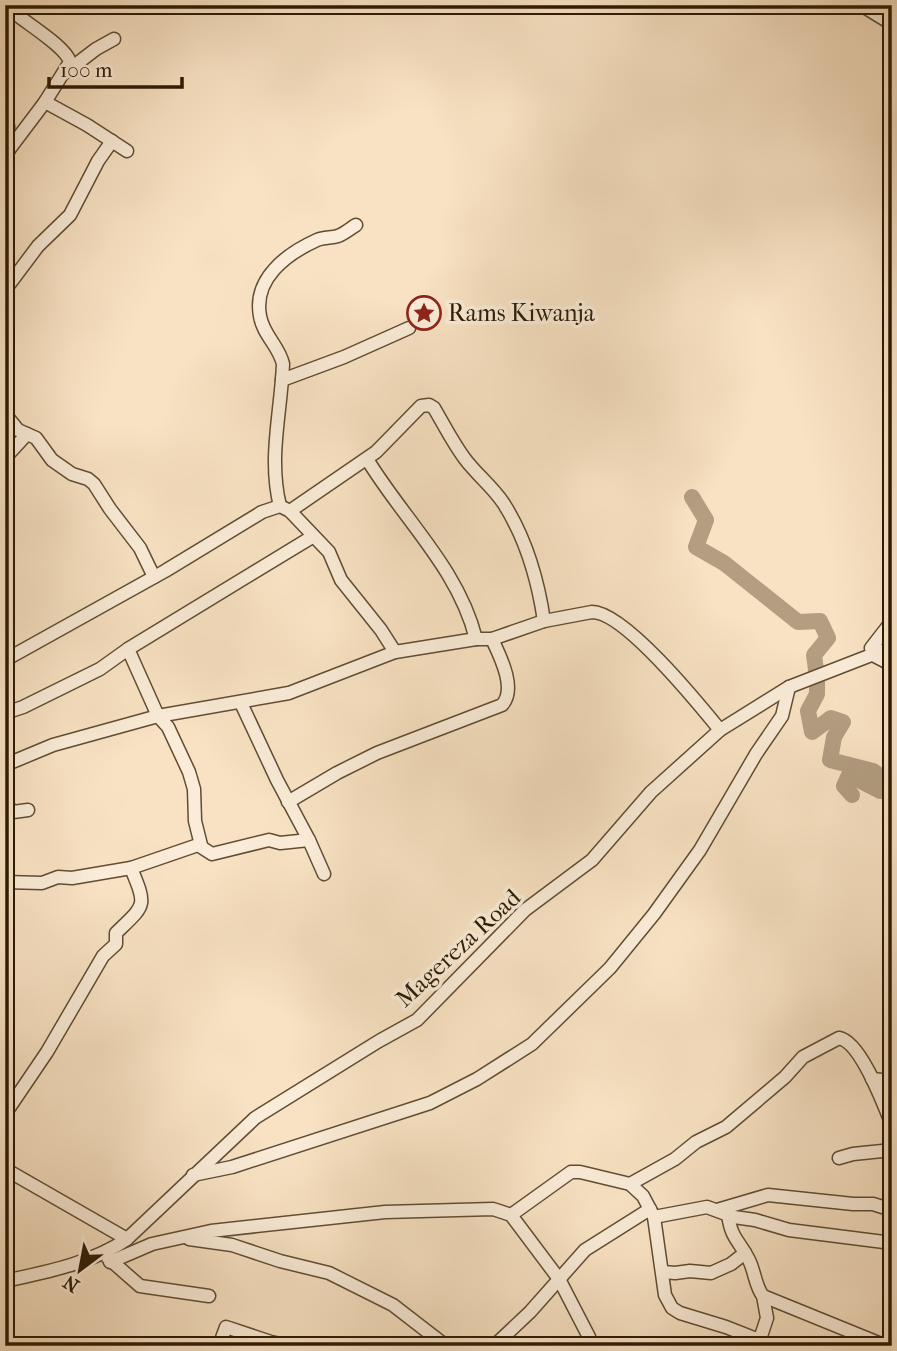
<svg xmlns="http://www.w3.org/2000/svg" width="897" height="1351" viewBox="0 0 897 1351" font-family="'IM FELL French Canon',serif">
	<rect width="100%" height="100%" fill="#f8e2c3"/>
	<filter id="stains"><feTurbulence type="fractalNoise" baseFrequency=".00286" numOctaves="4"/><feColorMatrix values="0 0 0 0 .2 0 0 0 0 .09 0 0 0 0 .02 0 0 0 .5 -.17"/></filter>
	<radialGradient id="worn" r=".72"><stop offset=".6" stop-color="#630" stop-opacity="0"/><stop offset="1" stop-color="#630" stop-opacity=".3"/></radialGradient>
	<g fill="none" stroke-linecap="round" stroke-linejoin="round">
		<polyline stroke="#b39e82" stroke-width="16" points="692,497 706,520 696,547 724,563 798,622 820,621 828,638 814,655 817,677 817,694 808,711 812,732 831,718 843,722 834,737 830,760 873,771 885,780 880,791 849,775 844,786 852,795"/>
		<g stroke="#5f4d34" stroke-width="15">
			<g id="minor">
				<polyline points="861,5 892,24"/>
				<polyline points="66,72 96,49 114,39"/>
				<polyline points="45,102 87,125 127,151"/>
				<polyline points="5,121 8,126 9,150"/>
				<path d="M5,155L45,102L70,62C66,47 29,25 16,14L17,5"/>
				<polyline points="5,290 38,246 70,215 98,161 112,141"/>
				<polyline points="282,380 344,357 409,328"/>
				<polyline points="5,414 18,430 36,438 52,460 72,474 88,479 94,484 110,509 140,548 154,577"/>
				<polyline points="5,458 27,434"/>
				<path d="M367,459C404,520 458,568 476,639"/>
				<path d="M280,506C268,458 281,413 283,364C279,346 263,335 260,316C253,279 286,254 317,240C324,237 331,238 338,236C344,234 351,228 356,225"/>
				<path d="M290,511L376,452L421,406L429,405L434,408C444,425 453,443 465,459C477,475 493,487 504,504C526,539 538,580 544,621"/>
				<polyline points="892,621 871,648 873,655 892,665"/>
				<polyline points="128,649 158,716 168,727 189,772 194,789 195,821 201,845"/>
				<polyline points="5,660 165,571 262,512 280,506 290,511 329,552 341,580 381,630 395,652"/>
				<polyline points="241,703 277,780 309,840 324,874"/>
				<polyline points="5,713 23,707 100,669 128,649 312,537"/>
				<path d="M5,765L53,745L158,716L289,693L395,652L476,639H492L544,621L592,612C624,612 698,703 720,730"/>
				<path d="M288,802L337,773L377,753L502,705C517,689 500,656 492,639"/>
				<polyline points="5,803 13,812 28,810"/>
				<polyline points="5,882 42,883 58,877 72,878 131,868 198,845 212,854 269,840 280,843 309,840"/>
				<polyline points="872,1079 892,1081"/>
				<path d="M5,1114L47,1052L103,956L116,944V933C146,904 147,907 131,868"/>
				<polyline points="839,1158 853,1154 892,1150"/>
				<polyline points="5,1169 127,1239"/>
				<polyline points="193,1175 232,1167 430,1103 477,1079 532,1044 610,968 654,914 700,850 756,754 782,716 789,687"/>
				<path d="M630,1184L675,1159L696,1142L726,1127L785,1077L803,1057L839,1038C861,1042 884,1105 892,1125"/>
				<polyline points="717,1210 768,1195 853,1204 873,1204 892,1210"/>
				<path d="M728,1214C731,1239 739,1240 749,1260C755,1272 755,1286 763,1296L886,1346"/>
				<polyline points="511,1215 571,1172 580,1172 630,1184 643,1196 654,1217 665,1295 672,1308 680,1313 726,1327 774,1346"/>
				<polyline points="654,1217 707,1207 734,1217 755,1220 789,1230 892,1243"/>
				<polyline points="189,1239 232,1245 280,1261 329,1273 393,1305 446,1346"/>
				<polyline points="108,1258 140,1286 209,1296"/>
				<polyline points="110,1262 152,1244 211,1231 385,1212 493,1209 511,1215 559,1279 589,1337 591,1346"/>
				<polyline points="663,1272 675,1273 690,1271 711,1273 731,1264 745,1253"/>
				<path d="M5,1281C46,1272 93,1263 127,1239L255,1118L379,1041L417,1020L525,910L592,860L651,792L720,730L789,687L892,647"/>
				<polyline points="758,1345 767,1318 763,1296"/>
				<polyline points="219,1346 226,1327 271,1342 290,1346"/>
				<polyline points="494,1346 530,1312 585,1250 650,1209"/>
			</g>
		</g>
		<use href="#minor" stroke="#faecd8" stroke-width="12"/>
	</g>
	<defs>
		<g id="sight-ring" transform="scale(1.75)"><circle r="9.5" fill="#faecd8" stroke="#8f2418" stroke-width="1.5"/><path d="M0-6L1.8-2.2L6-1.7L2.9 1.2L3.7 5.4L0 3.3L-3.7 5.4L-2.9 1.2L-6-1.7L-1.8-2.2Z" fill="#8f2418"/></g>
	</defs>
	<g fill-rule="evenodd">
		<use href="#sight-ring" x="424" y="313"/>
	</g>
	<g text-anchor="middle" stroke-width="7" stroke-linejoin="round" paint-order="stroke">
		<g font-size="24" fill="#2c1b05" stroke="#faecd8" text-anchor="start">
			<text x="448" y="321">Rams Kiwanja</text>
		</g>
		<g font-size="24" fill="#2c1b05" stroke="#faecd8">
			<text transform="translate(458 948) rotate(-43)" y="8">Magereza Road</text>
		</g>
	</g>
	<rect width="897" height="1351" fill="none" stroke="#f8e2c3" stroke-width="28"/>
	<rect x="7" y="7" width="883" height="1337" fill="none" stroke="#2c1b05" stroke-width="3.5"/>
	<rect x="14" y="14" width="869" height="1323" fill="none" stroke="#2c1b05" stroke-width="2"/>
	<g transform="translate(80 1270) rotate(212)" stroke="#faecd8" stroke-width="5" paint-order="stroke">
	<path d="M0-5L12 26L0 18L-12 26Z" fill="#2c1b05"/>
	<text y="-10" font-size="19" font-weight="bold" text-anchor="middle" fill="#2c1b05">N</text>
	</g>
	<path d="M49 77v10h133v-10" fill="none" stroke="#2c1b05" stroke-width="3.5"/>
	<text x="60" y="77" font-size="21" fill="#2c1b05" stroke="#faecd8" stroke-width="5" paint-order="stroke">100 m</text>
	<rect width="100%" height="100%" filter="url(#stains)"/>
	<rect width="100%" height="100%" fill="url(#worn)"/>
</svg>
